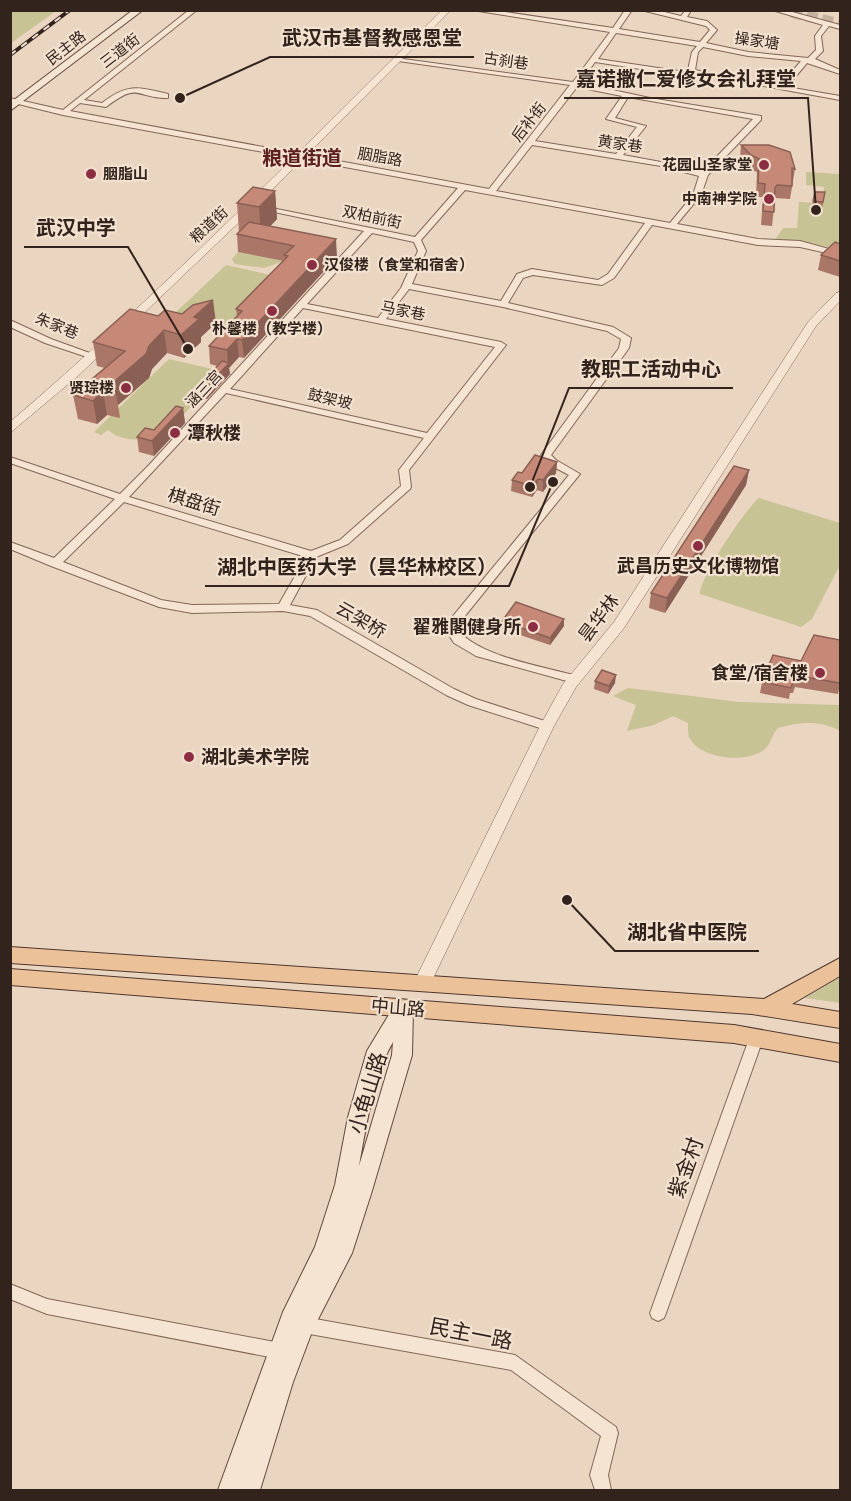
<svg xmlns="http://www.w3.org/2000/svg" width="851" height="1501" viewBox="0 0 851 1501" font-family="'Source Serif 4','Noto Sans SC',serif">
	<rect width="100%" height="100%" fill="#ead5c0"/>
	<g fill="#c7c395">
		<polygon points="11,10 56,10 56,11 11,43"/>
		<polygon points="806,172 840,174 840,250 811,243 775,240 783,228 797,228 799,202 823,203 824,187 806,185"/>
		<polygon points="238,252 284,261 264,268 235,264 232,259"/>
		<polygon points="226,265 279,277 229,328 174,314"/>
		<path d="M169,359L221,371C210,384 175,428 162,434C146,442 121,442 108,430L101,435L94,432Z"/>
		<path d="M759,498L840,523V565L812,619L801,627L700,594C699,578 746,508 759,498Z"/>
		<path d="M628,688L739,702L840,705V731C820,720 800,722 778,728C773,733 771,743 766,748C749,765 699,759 689,737C688,733 688,726 688,723L673,716L654,725L627,731L636,705L613,696Z"/>
		<polygon points="840,977 840,1003 805,998"/>
	</g>
	<g fill="none" stroke-linecap="round" stroke-linejoin="round">
		<polyline stroke="#c5b19f" stroke-width="11" stroke-dasharray="11 5" stroke-linecap="butt" points="791,12 840,24"/>
		<g stroke="#826759" stroke-width="2">
			<g id="minor">
				<path d="M189,10H197L84,100L102,103C128,83 138,87 168,94V98C134,98 140,81 106,107L80,103L70,111L489,189L570,85L398,61L394,59L396,58L573,82L610,32L472,10H492L613,28L625,10H632L619,29L700,42L710,30L706,26L641,10H656L681,16L685,11L689,10L690,12L687,17L707,21L717,30L706,43L748,52L808,58L816,50L815,36L823,25L772,10H785L840,25V29L829,26L821,36L823,51L815,59L840,70V74L807,63L787,87L840,96V100L692,73L686,76L595,62L580,83L650,98L761,116V120L708,175L701,195L677,224L758,239L800,241L840,252V256L800,247L758,245L652,225L614,278L602,285L533,275L523,278L508,303L613,327L631,338L629,348L551,455L556,460L580,474L456,627C474,656 545,667 578,676L580,679L578,682L574,683L476,656L454,643L444,627L569,475L548,464L541,455L619,348L621,339L607,331L503,307L409,289L386,319L501,342L506,345L409,470L411,487L410,489L348,544L316,557L290,605L317,610L454,689L476,699L551,723L553,726L551,729H543L468,705L446,695L310,616L283,611L192,613L159,607L51,566L10,549V542L54,558L115,499L10,463V457L120,494L149,465L364,231L260,209L256,207L257,205L415,237L458,188L63,115L10,102V98L63,110ZM616,33L697,46L692,52L688,70L685,72L598,59ZM703,47L748,56L801,61L780,86L695,70L698,52ZM577,87L622,96L606,119L637,127L616,154L535,141ZM628,97L753,119L702,172L661,162L623,155L646,126L615,118ZM532,145L661,166L699,176L693,195L670,223L496,191ZM465,190L645,223L608,274L598,280L532,269L517,274L501,301L412,284L426,251L421,240ZM372,233L414,242L418,251L401,288L378,318L307,304ZM303,308L495,347L427,433L230,389ZM226,393L424,438L399,470L401,486L340,540L311,551L129,497ZM124,502L306,557L279,604L192,605L161,600L63,562Z"/>
				<polygon points="10,320 51,339 98,356 93,359 45,343 10,327"/>
				<polygon points="756,1033 761,1035 763,1039 666,1313 664,1318 658,1321 652,1318 650,1313 749,1039 751,1035"/>
				<polygon points="10,1284 47,1299 280,1343 286,1345 288,1351 286,1357 280,1359 47,1314 10,1299"/>
				<polygon points="304,1317 515,1355 616,1427 618,1433 608,1475 611,1490 595,1490 590,1475 601,1436 511,1370 304,1333 298,1330 296,1325 298,1320"/>
			</g>
		</g>
		<g stroke="#826759" stroke-width="1">
			<g id="tertiary">
				<path d="M442,10H451L255,207L79,375L10,433V422C161,293 301,150 442,10Z"/>
				<polygon points="840,292 840,301 816,326 624,628 576,687 554,726 428,989 422,991 416,989 413,984 540,726 563,684 614,622 808,322 836,293"/>
			</g>
		</g>
		<g stroke="#63483d" stroke-width="2">
			<g id="secondary">
				<polygon points="133,10 143,10 10,111 10,103"/>
				<path d="M403,1000L410,1003L413,1008L412,1055L371,1194L352,1253L313,1329L293,1382L260,1490H218L283,1312L315,1247L335,1185L348,1117L367,1051L396,1003ZM393,1042L392,1055L359,1166C366,1128 373,1076 393,1042Z"/>
			</g>
		</g>
		<g stroke="#4f372e" stroke-width="2">
			<g id="primary">
				<polygon points="10,947 764,999 840,958 840,976 792,1004 840,1012 840,1028 752,1014 10,963"/>
				<polygon points="10,969 734,1025 840,1044 840,1062 734,1043 10,985"/>
			</g>
		</g>
		<use href="#minor" fill="#f6e4d2" fill-rule="evenodd"/>
		<use href="#tertiary" fill="#f6e4d2" fill-rule="evenodd"/>
		<use href="#secondary" fill="#f6e4d2" fill-rule="evenodd"/>
		<use href="#primary" fill="#ebc19a" fill-rule="evenodd"/>
		<g stroke="#32231d" stroke-width="4">
			<polyline id="rail" points="10,55 70,10"/>
		</g>
		<use href="#rail" stroke="#f2e1cf" stroke-width="2" stroke-dasharray="7" stroke-linecap="butt"/>
	</g>
	<g fill="#aa7667">
		<polygon points="741,145 795,169 790,199 775,198 772,226 761,225 763,197 756,197 757,172 749,169 740,158"/>
		<polygon points="275,191 277,219 270,226 337,257 244,358 239,357 229,368 230,374 207,399 200,397 199,386 217,366 210,364 209,346 237,316 236,309 284,261 238,252 237,234 239,232 237,203"/>
		<polygon points="815,192 825,192 821,215 810,214"/>
		<polygon points="840,244 840,277 818,270 821,255"/>
		<polygon points="182,314 216,323 201,337 201,342 184,358 167,353 152,369 149,378 118,405 120,418 107,415 97,424 78,419 73,395 105,368 97,366 93,342 158,316"/>
		<polygon points="183,408 185,423 154,456 139,452 137,437 154,430"/>
		<polygon points="557,462 556,473 543,492 537,490 532,497 511,491 512,480 522,473"/>
		<polygon points="749,470 746,485 665,613 649,608 651,593"/>
		<polygon points="564,619 564,626 550,645 502,629 502,621"/>
		<polygon points="814,635 840,684 838,694 795,687 793,693 790,693 789,699 760,693 762,682 801,661"/>
		<polygon points="595,681 615,683 608,694 594,689"/>
	</g>
	<g fill="#8b6054">
		<polygon points="275,191 277,219 261,236 259,207"/>
		<polygon points="336,239 337,257 244,358 242,340"/>
		<polygon points="213,300 216,323 201,337 201,342 184,358 181,335 194,317"/>
		<polygon points="164,330 167,353 152,369 149,378 118,405 116,394 109,386"/>
		<polygon points="237,339 239,357 229,368 230,374 207,399 206,388 228,363 227,350"/>
		<polygon points="103,391 107,415 97,424 93,401"/>
		<polygon points="183,408 185,423 154,456 152,441"/>
		<polygon points="557,462 556,473 543,492 543,480"/>
		<polygon points="749,470 746,485 665,613 667,598"/>
		<polygon points="538,479 537,490 532,497 532,486"/>
		<polygon points="564,619 564,626 550,645 550,638"/>
		<polygon points="616,675 615,683 608,694 609,686"/>
	</g>
	<g fill="#c68978" stroke="#8b6054" stroke-width="1.5">
		<polygon points="741,145 769,145 790,152 795,169 792,168 792,186 777,185 775,188 774,212 763,211 765,184 758,183 759,159 751,155"/>
		<polygon points="253,187 275,191 259,207 237,203"/>
		<polygon points="815,192 825,192 823,202 813,201"/>
		<polygon points="249,222 336,239 242,340 237,339 227,350 209,346 242,311 236,309 288,256 284,255 294,246 237,234"/>
		<polygon points="835,242 840,244 840,261 821,255"/>
		<polygon points="213,300 194,317 199,319 181,335 164,330 149,346 146,354 109,386 116,394 103,391 93,401 73,395 125,351 93,342 130,309 158,316 165,310 182,314 193,305"/>
		<polygon points="222,361 229,363 206,388 199,386"/>
		<polygon points="176,406 183,408 152,441 137,437 145,428 154,430"/>
		<polygon points="535,455 557,462 543,480 538,479 532,486 512,480 518,472 522,473"/>
		<polygon points="734,466 749,470 667,598 651,593"/>
		<polygon points="516,602 564,619 550,638 502,621"/>
		<polygon points="814,635 840,640 840,683 798,676 795,682 793,682 791,688 762,682 773,655 801,661"/>
		<polygon points="602,670 616,675 609,686 595,681"/>
	</g>
	<g fill="#8c2e42" stroke="#f2e1cf" stroke-width="2">
		<circle cx="764" cy="165" r="6"/>
		<circle cx="91" cy="174" r="6"/>
		<circle cx="769" cy="199" r="6"/>
		<circle cx="312" cy="265" r="6"/>
		<circle cx="272" cy="311" r="6"/>
		<circle cx="126" cy="388" r="6"/>
		<circle cx="175" cy="433" r="6"/>
		<circle cx="698" cy="546" r="6"/>
		<circle cx="533" cy="627" r="6"/>
		<circle cx="820" cy="673" r="6"/>
		<circle cx="189" cy="757" r="6"/>
	</g>
	<g text-anchor="middle" stroke-width="4.5" stroke-linejoin="round" paint-order="stroke">
		<g font-size="15" fill="#32231d" stroke="#f2e1cf">
			<text transform="translate(757 41) rotate(8)" y="5">操家塘</text>
			<text transform="translate(66 48) rotate(-38)" y="5">民主路</text>
			<text transform="translate(120 51) rotate(-38)" y="5">三道街</text>
			<text transform="translate(506 61) rotate(8)" y="5">古刹巷</text>
			<text transform="translate(529 122) rotate(-52)" y="5">后补街</text>
			<text transform="translate(620 144) rotate(9)" y="5">黄家巷</text>
			<text transform="translate(380 157) rotate(10)" y="5">胭脂路</text>
			<text transform="translate(372 217) rotate(12)" y="5">双柏前街</text>
			<text transform="translate(209 225) rotate(-43)" y="5">粮道街</text>
			<text transform="translate(403 311) rotate(11)" y="5">马家巷</text>
			<text transform="translate(57 326) rotate(22)" y="5">朱家巷</text>
			<text transform="translate(204 389) rotate(-47)" y="5">涵三宫</text>
			<text transform="translate(330 399) rotate(13)" y="5">鼓架坡</text>
		</g>
		<g font-size="15" font-weight="bold" fill="#32231d" stroke="#f2e1cf" text-anchor="end">
			<text x="752" y="170">花园山圣家堂</text>
			<text x="103" y="179" text-anchor="start">胭脂山</text>
			<text x="757" y="204">中南神学院</text>
			<text x="324" y="270" text-anchor="start">汉俊楼（食堂和宿舍）</text>
			<text x="272" y="334" text-anchor="middle">朴馨楼（教学楼）</text>
			<text x="114" y="393">贤琮楼</text>
		</g>
		<g font-size="18" font-weight="bold" fill="#32231d" stroke="#f2e1cf" text-anchor="start">
			<text x="187" y="439">潭秋楼</text>
			<text x="698" y="572" text-anchor="middle">武昌历史文化博物馆</text>
			<text x="521" y="633" text-anchor="end">翟雅閣健身所</text>
			<text x="808" y="679" text-anchor="end">食堂/宿舍楼</text>
			<text x="201" y="763">湖北美术学院</text>
		</g>
		<g font-size="18" fill="#32231d" stroke="#f2e1cf">
			<text transform="translate(194 502) rotate(17)" y="6">棋盘街</text>
			<text transform="translate(599 618) rotate(-53)" y="6">昙华林</text>
			<text transform="translate(361 620) rotate(30)" y="6">云架桥</text>
			<text transform="translate(398 1008) rotate(5)" y="6">中山路</text>
		</g>
		<g font-size="20" font-weight="bold" fill="#5c201f" stroke="#f2e1cf">
			<text x="302" y="165">粮道街道</text>
		</g>
		<g font-size="21" fill="#32231d" stroke="#f2e1cf">
			<text transform="translate(368 1093) rotate(-73)" y="7">小龟山路</text>
			<text transform="translate(686 1168) rotate(-70)" y="7">紫金村</text>
			<text transform="translate(471 1334) rotate(11)" y="7">民主一路</text>
		</g>
	</g>
	<path fill="none" stroke="#32231d" stroke-width="2" d="M180 98L270 57H474M816 210L808 98H564M188 349L128 247H24M530 487L569 388H733M553 482L509 586H205M567 900L615 951H759"/>
	<g fill="#32231d" stroke="#f2e1cf" stroke-width="2">
		<circle cx="180" cy="98" r="6"/>
		<circle cx="816" cy="210" r="6"/>
		<circle cx="188" cy="349" r="6"/>
		<circle cx="530" cy="487" r="6"/>
		<circle cx="553" cy="482" r="6"/>
		<circle cx="567" cy="900" r="6"/>
	</g>
	<g font-size="20" text-anchor="middle" font-weight="bold" fill="#32231d" stroke="#f2e1cf" stroke-width="4.5" stroke-linejoin="round" paint-order="stroke">
		<text x="372" y="45">武汉市基督教感恩堂</text>
		<text x="686" y="86">嘉诺撒仁爱修女会礼拜堂</text>
		<text x="76" y="235">武汉中学</text>
		<text x="651" y="376">教职工活动中心</text>
		<text x="357" y="574">湖北中医药大学（昙华林校区）</text>
		<text x="687" y="939">湖北省中医院</text>
	</g>
	<rect width="851" height="1501" fill="none" stroke="#32231d" stroke-width="24"/>
</svg>
